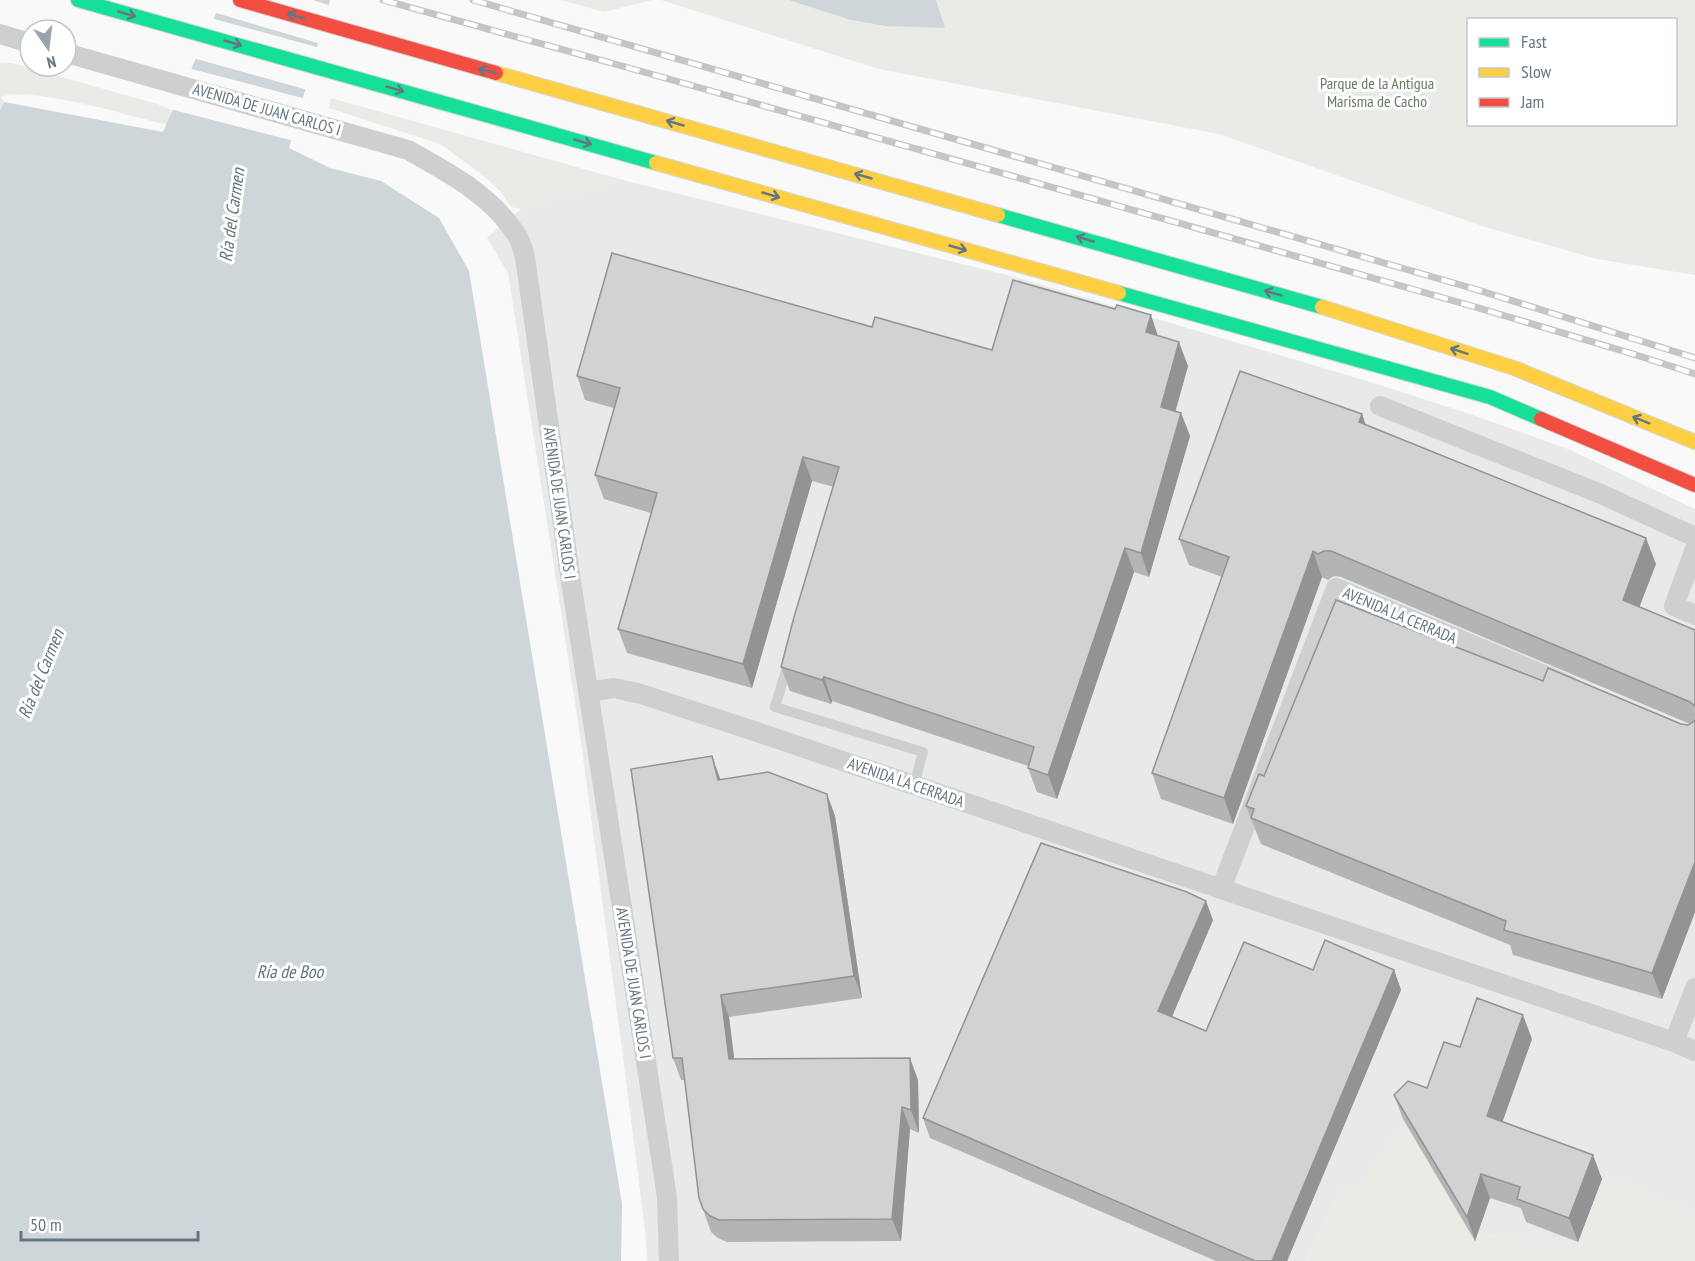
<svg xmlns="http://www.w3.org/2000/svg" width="1695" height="1261" viewBox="0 0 1695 1261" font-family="'PT Sans Narrow',sans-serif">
	<rect width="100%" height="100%" fill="#f9f9f9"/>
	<polygon fill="#e8e9e9" points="623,180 1015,277 1367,381 1470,414 1568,449 1695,509 1695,1212 1607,1175 1578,1242 1471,1234 1403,1120 1357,1190 1340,1188 1306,1261 647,1261 645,1230 622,1049 581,742 554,567 508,273 487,238 521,209"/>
	<g fill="#e8ebe6" fill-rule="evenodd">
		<polygon points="561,0 652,0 604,12"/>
		<path d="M661,0H1695V275L1597,259L1482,226L1219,134L879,69ZM1468,20H1676V124H1468Z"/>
		<path d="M0,63H12L157,104L173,111L167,125C130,116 32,86 1,97L4,102L0,110Z"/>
		<polygon points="331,98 623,180 521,209 511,207 500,191 484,176 440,144 329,108"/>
		<polygon points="1403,1119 1471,1234 1578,1242 1607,1175 1695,1212 1695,1261 1306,1261 1340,1187 1357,1190"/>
	</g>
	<g fill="#ced6d9">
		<polygon points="222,0 330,0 289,148 330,168 381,181 439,218 469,271 622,1204 621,1261 0,1261 0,110 4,102 163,132"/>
		<polygon points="789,0 936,0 945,28 886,26 851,20"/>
	</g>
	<g fill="#f9f9f9">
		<polygon points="219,0 313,0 331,6 321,44 213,12"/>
		<polygon points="211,18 320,48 308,90 193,58"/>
		<polygon points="188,68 306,99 294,141 170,109"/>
	</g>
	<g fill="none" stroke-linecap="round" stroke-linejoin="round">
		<g stroke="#d5d6d6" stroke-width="16">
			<g id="fast">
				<polyline points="78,0 656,163"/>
				<polyline points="998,215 1322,307"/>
				<polyline points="1119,293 1490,397 1541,419"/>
			</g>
		</g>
		<g stroke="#d5d6d6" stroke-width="16">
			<g id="slow">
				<polyline points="496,73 998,215"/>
				<polyline points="656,163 1119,293"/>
				<polyline points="1322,307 1514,368 1695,442"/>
			</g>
		</g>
		<g stroke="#d5d6d6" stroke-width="16">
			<g id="jam">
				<polyline points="240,0 496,73"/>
				<polyline points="1541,419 1695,485"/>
			</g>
		</g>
		<polyline stroke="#cecfd0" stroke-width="10" points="788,664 775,707 923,752 914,785"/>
		<g stroke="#cecfd0" stroke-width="20">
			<polyline points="0,34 30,43"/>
			<path d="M66,53L408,150C446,171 489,194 514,231C523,243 525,257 527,271L570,575L662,1164L667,1198L669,1261"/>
			<polyline points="1380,406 1601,494 1695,537"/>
			<polyline points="1695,549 1674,606 1695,615"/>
			<polyline points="588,692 614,688 641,694 748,729 1674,1042 1695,1051"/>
			<polyline points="1221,889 1336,588 1568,685"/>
			<polyline points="1674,1042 1695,988"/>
		</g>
		<use href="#fast" stroke="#16e098" stroke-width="14"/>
		<use href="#slow" stroke="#ffcf43" stroke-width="14"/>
		<use href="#jam" stroke="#f24e42" stroke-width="14"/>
		<g stroke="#c3c5c6" stroke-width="7">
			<g id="rail">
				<polyline points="383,0 651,74 1472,306 1633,354 1695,374"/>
				<polyline points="473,0 1478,290 1695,358"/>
			</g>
		</g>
		<use href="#rail" stroke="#fff" stroke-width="4.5" stroke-dasharray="14" stroke-linecap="butt"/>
	</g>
	<g fill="#b3b5b5">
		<polygon points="872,327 992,350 1158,336 1188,366 1175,411 1181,413 1190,436 1149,577 1134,572 1057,799 1037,792 1028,768 1028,766 832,701 831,704 790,691 781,667 834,487 812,481 752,688 627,653 618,629 651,513 604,499 595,475 614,408 585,400 577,376"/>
		<polygon points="1362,414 1365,424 1656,564 1639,607 1695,630 1695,912 1662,999 1513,955 1510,945 1261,844 1246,806 1264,776 1543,681 1681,724 1688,725 1690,724 1341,577 1334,576 1328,580 1322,577 1233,824 1161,799 1152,773 1222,577 1189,565 1179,539"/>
		<polygon points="721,779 827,794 835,816 862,998 729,1017 734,1059 918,1080 919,1133 910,1129 901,1241 727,1242 718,1238 711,1232 699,1198 685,1080 681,1080 673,1058"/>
		<polygon points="1213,920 1172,1016 1206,1031 1313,970 1394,970 1401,990 1287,1261 1216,1261 930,1138 923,1118"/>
		<polygon points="1532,1039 1502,1122 1602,1179 1578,1242 1526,1222 1521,1208 1490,1198 1475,1241 1403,1119 1394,1095 1427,1088"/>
	</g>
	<g fill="#929394">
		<polygon points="1151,315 1159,339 1146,332"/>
		<polygon points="1179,342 1188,366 1170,431 1161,407"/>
		<polygon points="1181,413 1190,436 1149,577 1141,553"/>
		<polygon points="1362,414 1371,440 1359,422"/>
		<polygon points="803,457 812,481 752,688 743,664"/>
		<polygon points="1646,538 1656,564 1632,626 1623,600"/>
		<polygon points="1125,548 1134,572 1057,799 1048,775"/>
		<polygon points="1313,551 1322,577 1233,824 1224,798"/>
		<polygon points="824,677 832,701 831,704 822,680"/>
		<polygon points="712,756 720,778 726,802 718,780"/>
		<polygon points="827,794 835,816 862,998 854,976"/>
		<polygon points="1695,862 1695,912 1662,999 1652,973"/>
		<polygon points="1206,901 1213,920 1166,1031 1158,1011"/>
		<polygon points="1394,970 1401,990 1287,1261 1272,1261"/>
		<polygon points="721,995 729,1017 737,1081 729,1059"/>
		<polygon points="1523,1015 1532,1039 1496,1140 1487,1116"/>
		<polygon points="910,1058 918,1080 919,1133 911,1110"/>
		<polygon points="902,1107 910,1129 901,1241 892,1219"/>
		<polygon points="1593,1155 1602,1179 1578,1242 1569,1218"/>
		<polygon points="1481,1174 1490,1198 1475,1241 1467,1217"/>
	</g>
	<g fill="#d0d2d3" stroke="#929394" stroke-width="1.5">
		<polygon points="612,253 872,327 875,317 992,350 1013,280 1115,309 1117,305 1151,315 1146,332 1179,342 1161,407 1181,413 1141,553 1125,548 1048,775 1028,768 1034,747 824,677 822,680 781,667 794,617 839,467 803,457 743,664 618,629 657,493 595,475 620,388 577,376"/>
		<polygon points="1240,371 1362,414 1359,422 1646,538 1623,600 1695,630 1695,706 1690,702 1331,551 1324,551 1318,554 1313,551 1224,798 1152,773 1229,557 1179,539"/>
		<polygon points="1336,600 1543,681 1548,668 1681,724 1688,725 1693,722 1695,720 1695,862 1652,973 1504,930 1506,921 1251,818 1254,809 1246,806 1259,774 1264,776"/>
		<polygon points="712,756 718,780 768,772 827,794 854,976 721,995 729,1059 910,1058 911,1110 902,1107 892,1219 719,1220 710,1216 703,1209 699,1198 682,1058 673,1058 631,769"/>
		<polygon points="1041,843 1187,892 1206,901 1158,1011 1206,1031 1244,942 1313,970 1325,940 1394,970 1272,1261 1255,1261 923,1118"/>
		<polygon points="1477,998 1523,1015 1487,1116 1593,1155 1569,1218 1517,1199 1520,1187 1481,1174 1467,1217 1394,1095 1408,1081 1427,1088 1444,1042 1460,1047"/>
	</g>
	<defs><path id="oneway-shaft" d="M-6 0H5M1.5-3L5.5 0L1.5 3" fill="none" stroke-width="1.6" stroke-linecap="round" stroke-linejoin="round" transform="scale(1.5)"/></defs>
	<g stroke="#657683">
		<use href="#oneway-shaft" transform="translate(127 14) rotate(16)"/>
		<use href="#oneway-shaft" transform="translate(296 16) rotate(-164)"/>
		<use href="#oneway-shaft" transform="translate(233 43) rotate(16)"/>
		<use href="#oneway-shaft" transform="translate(487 71) rotate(-164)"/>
		<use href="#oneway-shaft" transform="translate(395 89) rotate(16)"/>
		<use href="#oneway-shaft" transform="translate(675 123) rotate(-164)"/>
		<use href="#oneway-shaft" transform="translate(583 142) rotate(16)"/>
		<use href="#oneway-shaft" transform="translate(863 176) rotate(-164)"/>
		<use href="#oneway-shaft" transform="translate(771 195) rotate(16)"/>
		<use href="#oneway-shaft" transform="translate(1085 239) rotate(-164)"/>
		<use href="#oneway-shaft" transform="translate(958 248) rotate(16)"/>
		<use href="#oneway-shaft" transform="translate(1273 293) rotate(-164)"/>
		<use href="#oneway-shaft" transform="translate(1459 351) rotate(-162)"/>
		<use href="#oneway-shaft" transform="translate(1641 420) rotate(-158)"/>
	</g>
	<g text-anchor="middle" stroke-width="6" stroke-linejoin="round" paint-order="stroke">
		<g font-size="16" fill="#687a64" stroke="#fff">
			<text x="1377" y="89">Parque de la Antigua<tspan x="1377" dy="18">Marisma de Cacho</tspan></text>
		</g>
		<g font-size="16" fill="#657683" stroke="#fff">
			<text transform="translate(267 109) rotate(16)" y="6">AVENIDA DE JUAN CARLOS I</text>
			<text transform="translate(560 503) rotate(82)" y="6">AVENIDA DE JUAN CARLOS I</text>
			<text transform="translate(1400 615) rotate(23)" y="6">AVENIDA LA CERRADA</text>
			<text transform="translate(906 782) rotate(19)" y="6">AVENIDA LA CERRADA</text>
			<text transform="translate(634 983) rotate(81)" y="6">AVENIDA DE JUAN CARLOS I</text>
		</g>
		<g font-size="18" font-style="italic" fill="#60757c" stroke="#fff">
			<text transform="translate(232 215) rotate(-82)" y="6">Ría del Carmen</text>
			<text transform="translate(41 674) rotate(-68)" y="6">Ría del Carmen</text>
			<text x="290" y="978">Ría de Boo</text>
		</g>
	</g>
	<rect x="1467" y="18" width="210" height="108" fill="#ffffff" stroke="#c1c8cd" stroke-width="1.5"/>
	<rect x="1479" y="38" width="30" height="9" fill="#16e098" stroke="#c1c8cd" stroke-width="1.5"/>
	<text x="1521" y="48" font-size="18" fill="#657683">Fast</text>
	<rect x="1479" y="68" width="30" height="9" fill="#ffcf43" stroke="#c1c8cd" stroke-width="1.5"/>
	<text x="1521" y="78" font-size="18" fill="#657683">Slow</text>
	<rect x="1479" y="98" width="30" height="9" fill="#f24e42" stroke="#c1c8cd" stroke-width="1.5"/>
	<text x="1521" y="108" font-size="18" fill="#657683">Jam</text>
	<g transform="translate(48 48) rotate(166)"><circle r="28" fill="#ffffff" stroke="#c1c8cd" stroke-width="1.5"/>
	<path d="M0-4.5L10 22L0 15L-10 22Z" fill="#99a4ac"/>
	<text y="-9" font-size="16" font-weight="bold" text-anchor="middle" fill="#657683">N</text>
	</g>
	<path d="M21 1231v9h177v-9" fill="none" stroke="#657683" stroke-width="3"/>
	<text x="30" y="1231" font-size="18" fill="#657683" stroke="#ffffff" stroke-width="4.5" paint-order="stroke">50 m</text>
</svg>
